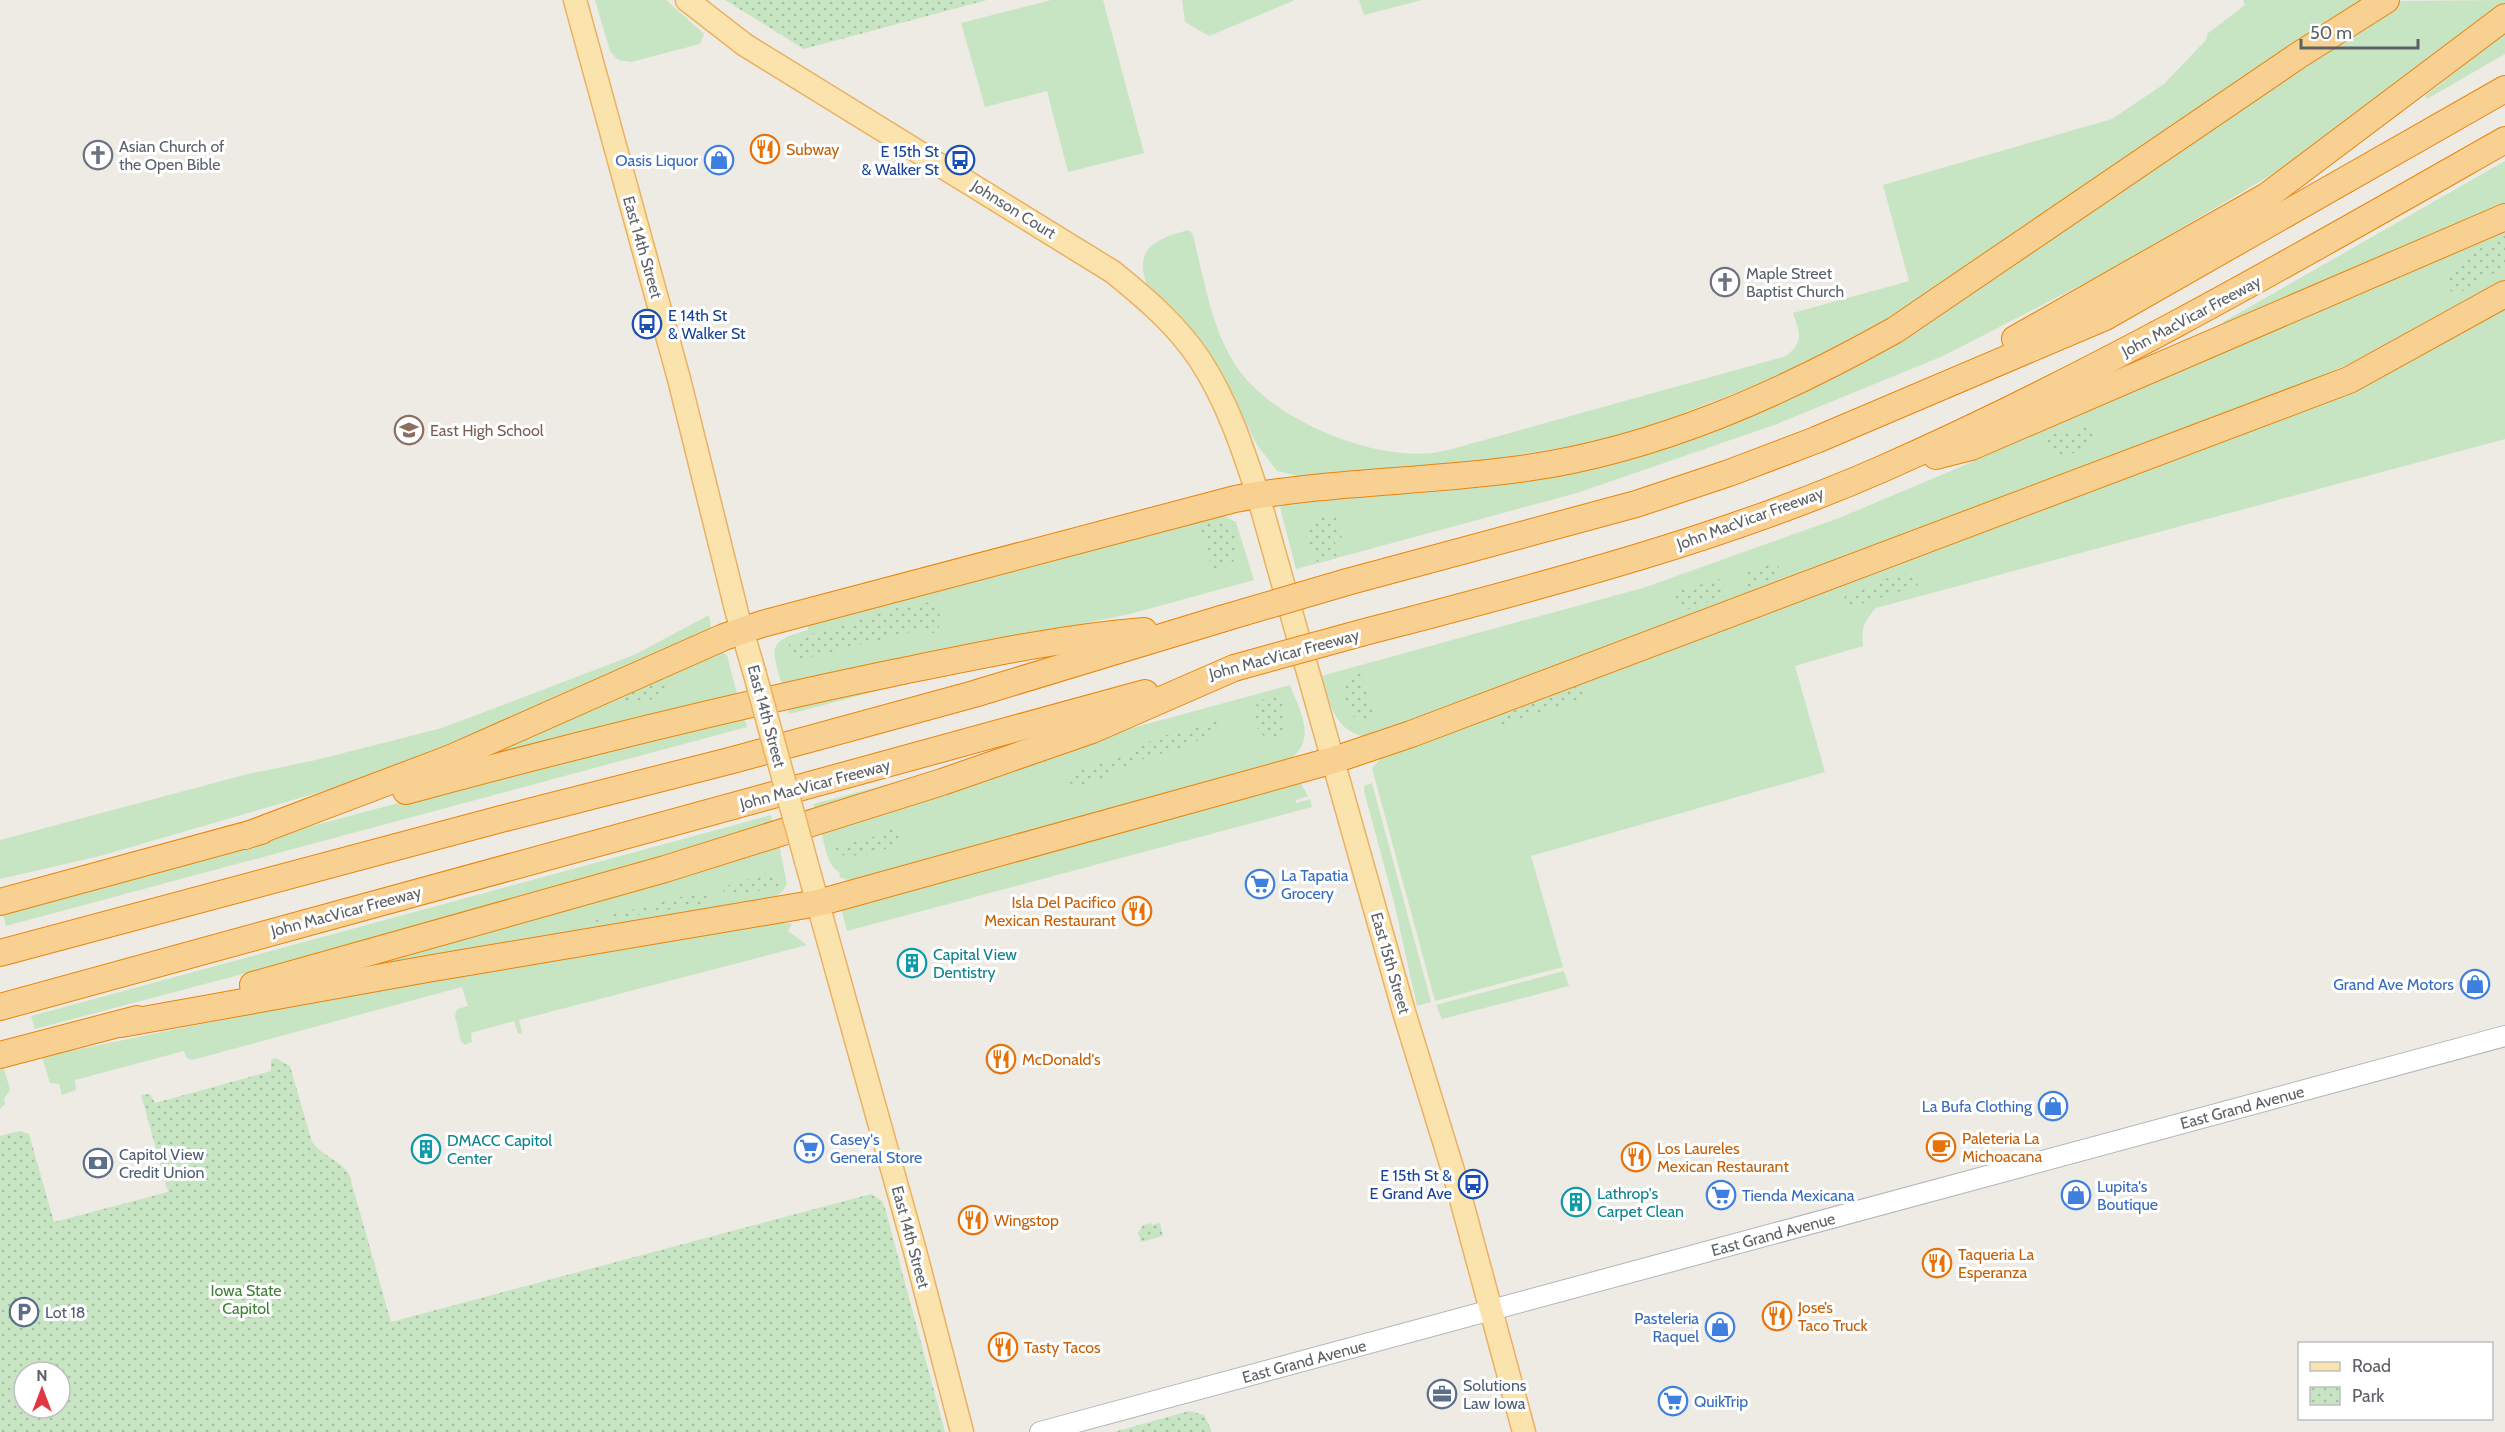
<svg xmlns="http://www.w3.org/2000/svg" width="2505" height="1432" viewBox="0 0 2505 1432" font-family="Cabin,sans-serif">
	<defs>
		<pattern id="park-dots" width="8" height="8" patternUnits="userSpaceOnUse" patternTransform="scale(1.5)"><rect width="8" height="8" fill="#c7e5c2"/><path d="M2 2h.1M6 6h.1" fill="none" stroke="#a5bda1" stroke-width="1.8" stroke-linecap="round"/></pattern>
	</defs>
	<rect width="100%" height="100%" fill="#eeebe5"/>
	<g fill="#c7e5c2">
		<polygon points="595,0 666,0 704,34 700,44 631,62 618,60 610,51"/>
		<polygon points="1051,0 1103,0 1144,153 1068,172 1047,91 985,107 961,23"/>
		<polygon points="1182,0 1295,0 1209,36 1185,22"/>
		<polygon points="1359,0 1422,0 1364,15"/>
		<path d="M2243,0H2362L1883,323L1782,375L1663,421L1599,441L1478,462L1306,478L1277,471L1257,445L1232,396L1150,292C1131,251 1152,239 1189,230L1193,235C1203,276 1211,324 1233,361C1265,417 1369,460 1432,453C1448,451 1465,445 1481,441L1786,356C1804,342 1800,333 1793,313L1909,281L1883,185L2112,119L2164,84L2206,40L2207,34L2245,5Z"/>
		<polygon points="2505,0 2505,7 2317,148 2110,270 1943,356 1777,424 1577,493 1296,569 1280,507 1291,502 1446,491 1523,479 1784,396 2398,1"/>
		<polygon points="2505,33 2505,54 2427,99 2425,96"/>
		<polygon points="2505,161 2505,203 2224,325 2223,322"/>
		<path d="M2505,224V284C2432,327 2354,363 2276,396L1368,737C1335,733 1330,704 1321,676L1646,587L1839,518L1965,465L2173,369Z"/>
		<path d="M2505,308V439L1876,608C1864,621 1861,629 1863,646L1795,666L1825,772L1531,856L1563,967L1435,1001L1372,768L1382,757Z"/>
		<path d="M1222,515L1236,522L1254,580L1130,614L782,685C771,647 767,641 808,630V623Z"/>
		<polygon points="709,615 711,627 701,634 437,752 362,780 100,856 0,879 0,840 248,774 316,760 442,728 634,655"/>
		<polygon points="718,650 727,655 737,694 461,765"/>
		<polygon points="895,682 896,686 789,714 787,705"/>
		<path d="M1290,685C1300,712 1319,741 1287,761L855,882L839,877L840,873C826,865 825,845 821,831L1132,728Z"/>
		<polygon points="743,713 747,727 6,926 2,909 626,742"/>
		<polygon points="915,777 816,812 813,804"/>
		<polygon points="1299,780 1308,796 1296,800 1296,803 1310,799 1312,807 847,931 841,908"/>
		<polygon points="1372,783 1431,1002 1417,1006 1394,902 1364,791 1364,786"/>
		<polygon points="771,815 773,825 496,907 35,1029 31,1016"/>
		<polygon points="779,844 787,884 782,892 774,897 337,972"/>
		<path d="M779,921L792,924L788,931L807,945L519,1020L522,1032L520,1034L518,1033L514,1021L471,1033L472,1042L465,1045L461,1042L455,1016L457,1009L468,1006L462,987L192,1060L187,1058L184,1051L75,1080L76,1090L62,1095L59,1084L50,1083L42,1057C287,1005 532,960 779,921Z"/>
		<polygon points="1564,971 1569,986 1442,1019 1436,1005"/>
		<polygon points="4,1068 10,1090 4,1099 5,1104 0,1109 0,1069"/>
	</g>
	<g fill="url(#park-dots)" fill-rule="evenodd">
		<polygon points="725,0 987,0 804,49"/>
		<polygon points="2505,235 2505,266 2467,290 2453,293 2448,288 2449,274 2474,252"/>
		<path d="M2087,426H2091C2110,450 2043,470 2043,437L2048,433L2073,434Z"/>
		<path d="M1323,516L1336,517L1342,537L1334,540L1340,557L1319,563C1306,550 1301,534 1312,519Z"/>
		<path d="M1211,520L1231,523C1243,543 1242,569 1214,568L1209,560L1201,528L1203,523Z"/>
		<polygon points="1773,564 1778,565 1782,576 1748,588 1746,581 1748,572"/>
		<polygon points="1914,573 1919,577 1921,582 1916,586 1861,604 1847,606 1844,598 1847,594 1879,583 1893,575"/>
		<polygon points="1719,579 1723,583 1725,596 1683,611 1676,598 1676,592"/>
		<path d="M930,602L937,605C940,616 943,624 935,633L926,632L923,629L795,661L789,653V644L805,636L893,609Z"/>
		<path d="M1354,672L1362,675L1374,716L1369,721L1355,719C1345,706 1341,694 1345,678Z"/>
		<path d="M657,681H668L671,685L670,691C658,699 638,704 623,704L620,696Z"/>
		<polygon points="1575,687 1585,687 1587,698 1502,726 1500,722 1503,715"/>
		<path d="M1271,697L1276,698L1282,702L1284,728L1281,739L1276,742C1250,736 1244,700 1271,697Z"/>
		<polygon points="1213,720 1218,722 1220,730 1188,745 1131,763 1098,781 1080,785 1067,783 1067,779 1080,770 1131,753 1150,741 1170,734 1186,732"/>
		<path d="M889,828H895L899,831L898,842C883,853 862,856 844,856L835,848L886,833Z"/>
		<polygon points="772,872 782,880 776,888 724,897 723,888 726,886"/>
		<polygon points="700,892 708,892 711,897 707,903 589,923 588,921"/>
		<path d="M275,1058L290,1066L312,1142C322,1156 340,1160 349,1174L391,1322L871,1194L882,1201L885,1208L945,1432H0V1136L20,1131L29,1134L54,1222L168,1192L141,1095L150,1094L155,1103L271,1071V1060ZM24,1372H60V1408H24Z"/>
		<polygon points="1151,1223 1152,1225 1160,1223 1163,1236 1141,1242 1138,1233 1143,1225"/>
		<polygon points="1189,1411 1204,1415 1212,1432 1114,1432"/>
	</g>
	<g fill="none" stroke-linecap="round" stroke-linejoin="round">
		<g stroke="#b1b5b9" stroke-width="22">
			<polyline id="secondary" points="1040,1432 2505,1036"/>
		</g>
		<g stroke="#ebb161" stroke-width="25">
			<g id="primary">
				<polyline points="575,0 679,379 737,613 754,671"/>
				<path d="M687,0L745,45L1113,272C1145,298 1177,325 1200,360C1227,401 1243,449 1258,495L1404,1012L1455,1177L1524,1432"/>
				<polyline points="806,861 915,1251 962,1432"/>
			</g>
		</g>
		<g stroke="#e9840a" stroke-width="28">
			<g id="motorway">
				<polyline points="2015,339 2267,196 2505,17"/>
				<polyline points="1936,456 1971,447 2505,217"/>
				<polyline points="1347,582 1636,504 1729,473 1816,440 2105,317 2505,89"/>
				<path d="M1361,633C1537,587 1715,542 1882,469C2097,374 2301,256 2505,140"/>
				<path d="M406,791C568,747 729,707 893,673C976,656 1059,638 1144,631"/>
				<path d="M245,836L451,758L724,637L762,624L1235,499C1331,481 1430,482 1527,468C1658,449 1781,394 1895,330L2299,55L2386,0"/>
				<polyline points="0,902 261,831"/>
				<polyline points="0,953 501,819 729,761 974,694 1221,619"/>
				<polyline points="253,985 665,869 942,782 1092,730 1234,668"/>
				<polyline points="0,1007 1145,693"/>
				<polyline points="121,1024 427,969 818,903 1334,760 1411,734 2349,380 2505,294"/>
				<polyline points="0,1055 137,1019"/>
			</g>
		</g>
		<use href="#secondary" stroke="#fff" stroke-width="20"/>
		<use href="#primary" stroke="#fbe3ad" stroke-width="22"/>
		<use href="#motorway" stroke="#f8d092" stroke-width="26"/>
		<g stroke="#ebb161" stroke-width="25" stroke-linecap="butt">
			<polyline id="primary-bridge" points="754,671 806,861"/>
		</g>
		<g stroke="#e9840a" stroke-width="28" stroke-linecap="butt">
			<g id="motorway-bridge">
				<polyline points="1221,619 1347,582"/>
				<polyline points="1234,668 1361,633"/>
			</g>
		</g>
		<use href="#primary-bridge" stroke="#fbe3ad" stroke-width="22"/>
		<use href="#motorway-bridge" stroke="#f8d092" stroke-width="26"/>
	</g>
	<defs>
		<g id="restaurant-ring" transform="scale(1.5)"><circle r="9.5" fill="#fff" stroke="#e8710a" stroke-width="1.5"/><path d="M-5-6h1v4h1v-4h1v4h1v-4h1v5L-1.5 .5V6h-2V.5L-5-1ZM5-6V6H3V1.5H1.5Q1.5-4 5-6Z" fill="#e8710a"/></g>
		<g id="church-ring" transform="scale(1.5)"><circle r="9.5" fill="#fff" stroke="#6b7280" stroke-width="1.5"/><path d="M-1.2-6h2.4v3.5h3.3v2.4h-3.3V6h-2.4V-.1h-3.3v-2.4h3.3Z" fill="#6b7280"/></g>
		<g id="shop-ring" transform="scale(1.5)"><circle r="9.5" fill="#fff" stroke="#3f7fe0" stroke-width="1.5"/><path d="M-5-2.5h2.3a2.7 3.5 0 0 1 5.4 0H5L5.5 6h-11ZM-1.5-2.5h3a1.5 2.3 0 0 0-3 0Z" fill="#3f7fe0"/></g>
		<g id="bus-ring" transform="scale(1.5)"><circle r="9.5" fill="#fff" stroke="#1a4fb4" stroke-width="1.5"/><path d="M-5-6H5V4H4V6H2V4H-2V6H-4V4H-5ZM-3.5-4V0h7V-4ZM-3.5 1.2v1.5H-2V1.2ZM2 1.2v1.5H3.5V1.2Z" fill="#1a4fb4"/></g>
		<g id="school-ring" transform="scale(1.5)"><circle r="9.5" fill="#fff" stroke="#8d6e63" stroke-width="1.5"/><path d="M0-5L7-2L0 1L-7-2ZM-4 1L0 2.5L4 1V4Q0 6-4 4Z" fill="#8d6e63"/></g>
		<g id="supermarket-ring" transform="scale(1.5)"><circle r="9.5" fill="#fff" stroke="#3f7fe0" stroke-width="1.5"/><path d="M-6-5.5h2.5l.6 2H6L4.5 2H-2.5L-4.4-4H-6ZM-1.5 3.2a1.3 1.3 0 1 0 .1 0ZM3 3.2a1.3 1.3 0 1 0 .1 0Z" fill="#3f7fe0"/></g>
		<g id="building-ring" transform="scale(1.5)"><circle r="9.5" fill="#fff" stroke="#0f9aa8" stroke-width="1.5"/><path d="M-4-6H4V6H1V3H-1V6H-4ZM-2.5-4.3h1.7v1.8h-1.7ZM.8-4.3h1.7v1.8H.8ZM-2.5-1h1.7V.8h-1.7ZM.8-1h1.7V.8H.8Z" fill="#0f9aa8"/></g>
		<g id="cafe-ring" transform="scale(1.5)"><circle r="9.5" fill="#fff" stroke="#e8710a" stroke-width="1.5"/><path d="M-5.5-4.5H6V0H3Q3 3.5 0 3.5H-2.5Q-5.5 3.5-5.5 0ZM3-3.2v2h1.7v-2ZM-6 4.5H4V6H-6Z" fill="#e8710a"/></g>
		<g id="bank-ring" transform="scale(1.5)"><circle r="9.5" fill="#fff" stroke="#5c6f8a" stroke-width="1.5"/><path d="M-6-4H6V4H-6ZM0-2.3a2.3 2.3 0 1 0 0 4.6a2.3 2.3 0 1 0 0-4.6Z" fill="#5c6f8a"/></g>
		<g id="parking-ring" transform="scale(1.5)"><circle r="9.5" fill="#fff" stroke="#5c6f8a" stroke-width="1.5"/><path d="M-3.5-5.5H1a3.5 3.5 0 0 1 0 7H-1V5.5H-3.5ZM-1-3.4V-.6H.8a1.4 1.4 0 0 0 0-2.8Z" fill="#5c6f8a"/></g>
		<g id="office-ring" transform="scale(1.5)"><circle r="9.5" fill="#fff" stroke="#5c6f8a" stroke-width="1.5"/><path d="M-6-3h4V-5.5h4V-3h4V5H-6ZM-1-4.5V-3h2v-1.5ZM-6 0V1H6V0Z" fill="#5c6f8a"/></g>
	</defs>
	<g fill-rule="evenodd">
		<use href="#restaurant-ring" x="765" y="149"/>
		<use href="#church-ring" x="98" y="155"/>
		<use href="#shop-ring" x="719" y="160"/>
		<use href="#bus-ring" x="960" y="160"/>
		<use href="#church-ring" x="1725" y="282"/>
		<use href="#bus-ring" x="647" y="324"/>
		<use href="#school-ring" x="409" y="430"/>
		<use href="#supermarket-ring" x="1260" y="884"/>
		<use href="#restaurant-ring" x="1137" y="911"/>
		<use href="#building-ring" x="912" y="963"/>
		<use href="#shop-ring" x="2475" y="984"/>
		<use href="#restaurant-ring" x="1001" y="1059"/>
		<use href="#shop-ring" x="2053" y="1106"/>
		<use href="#cafe-ring" x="1941" y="1147"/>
		<use href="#supermarket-ring" x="809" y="1148"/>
		<use href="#building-ring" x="426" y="1149"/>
		<use href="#restaurant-ring" x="1636" y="1157"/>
		<use href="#bank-ring" x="98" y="1163"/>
		<use href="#bus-ring" x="1473" y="1184"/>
		<use href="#supermarket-ring" x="1721" y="1195"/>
		<use href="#shop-ring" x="2076" y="1195"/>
		<use href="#building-ring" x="1576" y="1202"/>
		<use href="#restaurant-ring" x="973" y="1220"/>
		<use href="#restaurant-ring" x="1937" y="1263"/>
		<use href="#parking-ring" x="24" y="1312"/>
		<use href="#restaurant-ring" x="1777" y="1316"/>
		<use href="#shop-ring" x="1720" y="1327"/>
		<use href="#restaurant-ring" x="1003" y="1347"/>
		<use href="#office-ring" x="1442" y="1394"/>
		<use href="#supermarket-ring" x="1673" y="1401"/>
	</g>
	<g text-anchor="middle" stroke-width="6" stroke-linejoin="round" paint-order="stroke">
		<g font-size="16" fill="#5b616d" stroke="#fff" text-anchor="start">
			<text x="119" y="152">Asian Church of<tspan x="119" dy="18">the Open Bible</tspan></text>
			<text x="1746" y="279">Maple Street<tspan x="1746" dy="18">Baptist Church</tspan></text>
		</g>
		<g font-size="16" fill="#c56008" stroke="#fff" text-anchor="start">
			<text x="786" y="155">Subway</text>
			<text x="1116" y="908" text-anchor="end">Isla Del Pacifico<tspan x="1116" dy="18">Mexican Restaurant</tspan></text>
			<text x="1022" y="1065">McDonald's</text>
			<text x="1962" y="1144">Paleteria La<tspan x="1962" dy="18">Michoacana</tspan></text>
			<text x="1657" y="1154">Los Laureles<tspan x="1657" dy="18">Mexican Restaurant</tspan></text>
			<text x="994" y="1226">Wingstop</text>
			<text x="1958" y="1260">Taqueria La<tspan x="1958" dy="18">Esperanza</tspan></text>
			<text x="1798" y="1313">Jose’s<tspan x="1798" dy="18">Taco Truck</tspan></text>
			<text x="1024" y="1353">Tasty Tacos</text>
		</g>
		<g font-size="16" fill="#164399" stroke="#fff" text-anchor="end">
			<text x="939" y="157">E 15th St<tspan x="939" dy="18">&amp; Walker St</tspan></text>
			<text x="668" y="321" text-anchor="start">E 14th St<tspan x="668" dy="18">&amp; Walker St</tspan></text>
			<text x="1452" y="1181">E 15th St &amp;<tspan x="1452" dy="18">E Grand Ave</tspan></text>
		</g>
		<g font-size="16" fill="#366cbe" stroke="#fff" text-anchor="start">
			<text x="698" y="166" text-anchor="end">Oasis Liquor</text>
			<text x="1281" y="881">La Tapatia<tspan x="1281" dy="18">Grocery</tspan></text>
			<text x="2454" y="990" text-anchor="end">Grand Ave Motors</text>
			<text x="2032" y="1112" text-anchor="end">La Bufa Clothing</text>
			<text x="830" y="1145">Casey's<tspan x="830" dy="18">General Store</tspan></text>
			<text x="2097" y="1192">Lupita's<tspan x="2097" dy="18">Boutique</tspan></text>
			<text x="1742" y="1201">Tienda Mexicana</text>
			<text x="1699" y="1324" text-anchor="end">Pasteleria<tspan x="1699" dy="18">Raquel</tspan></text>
			<text x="1694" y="1407">QuikTrip</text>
		</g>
		<g font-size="16" fill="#5d6165" stroke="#fff">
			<text transform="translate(1014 209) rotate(32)" y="6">Johnson Court</text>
			<text transform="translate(643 247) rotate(74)" y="6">East 14th Street</text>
			<text transform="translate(2191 316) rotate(-28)" y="6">John MacVicar Freeway</text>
			<text transform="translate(1750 518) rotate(-20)" y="6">John MacVicar Freeway</text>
			<text transform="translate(1284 654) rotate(-15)" y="6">John MacVicar Freeway</text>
			<text transform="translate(767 716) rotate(75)" y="6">East 14th Street</text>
			<text transform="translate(815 784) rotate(-15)" y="6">John MacVicar Freeway</text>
			<text transform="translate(346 911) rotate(-15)" y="6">John MacVicar Freeway</text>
			<text transform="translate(1391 963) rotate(74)" y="6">East 15th Street</text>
			<text transform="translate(2242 1107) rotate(-15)" y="6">East Grand Avenue</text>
			<text transform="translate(1773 1234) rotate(-15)" y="6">East Grand Avenue</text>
			<text transform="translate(911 1237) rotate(75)" y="6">East 14th Street</text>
			<text transform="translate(1304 1361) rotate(-15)" y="6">East Grand Avenue</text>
		</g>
		<g font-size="16" fill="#785e54" stroke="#fff" text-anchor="start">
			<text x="430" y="436">East High School</text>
		</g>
		<g font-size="16" fill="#0d838f" stroke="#fff" text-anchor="start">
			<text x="933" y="960">Capital View<tspan x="933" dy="18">Dentistry</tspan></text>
			<text x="447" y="1146">DMACC Capitol<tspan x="447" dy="18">Center</tspan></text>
			<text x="1597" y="1199">Lathrop's<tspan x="1597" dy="18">Carpet Clean</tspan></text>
		</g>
		<g font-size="16" fill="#4e5e75" stroke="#fff" text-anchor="start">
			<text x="119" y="1160">Capitol View<tspan x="119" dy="18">Credit Union</tspan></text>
			<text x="45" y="1318">Lot 18</text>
			<text x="1463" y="1391">Solutions<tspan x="1463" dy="18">Law Iowa</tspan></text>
		</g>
		<g font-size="16" fill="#3f8038" stroke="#fff">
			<text x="246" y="1296">Iowa State<tspan x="246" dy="18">Capitol</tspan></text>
		</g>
	</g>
	<rect x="2298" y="1342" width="195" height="78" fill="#ffffff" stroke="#bec0c1" stroke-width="1.5"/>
	<rect x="2310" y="1362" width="30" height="9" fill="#fbe3ad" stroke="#bec0c1" stroke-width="1.5"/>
	<text x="2352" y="1372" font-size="18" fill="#5d6165">Road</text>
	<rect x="2310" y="1387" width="30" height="18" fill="url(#park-dots)" stroke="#bec0c1" stroke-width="1.5"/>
	<text x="2352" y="1402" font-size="18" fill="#5d6165">Park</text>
	<g transform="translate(42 1390)"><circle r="28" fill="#ffffff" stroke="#bec0c1" stroke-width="1.5"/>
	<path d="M0-4.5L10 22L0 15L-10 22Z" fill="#e23742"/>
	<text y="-9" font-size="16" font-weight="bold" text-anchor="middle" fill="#5d6165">N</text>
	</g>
	<path d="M2301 39v9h117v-9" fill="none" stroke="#5d6165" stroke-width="3"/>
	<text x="2310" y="39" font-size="18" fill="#5d6165" stroke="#ffffff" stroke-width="4.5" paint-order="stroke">50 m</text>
</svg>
